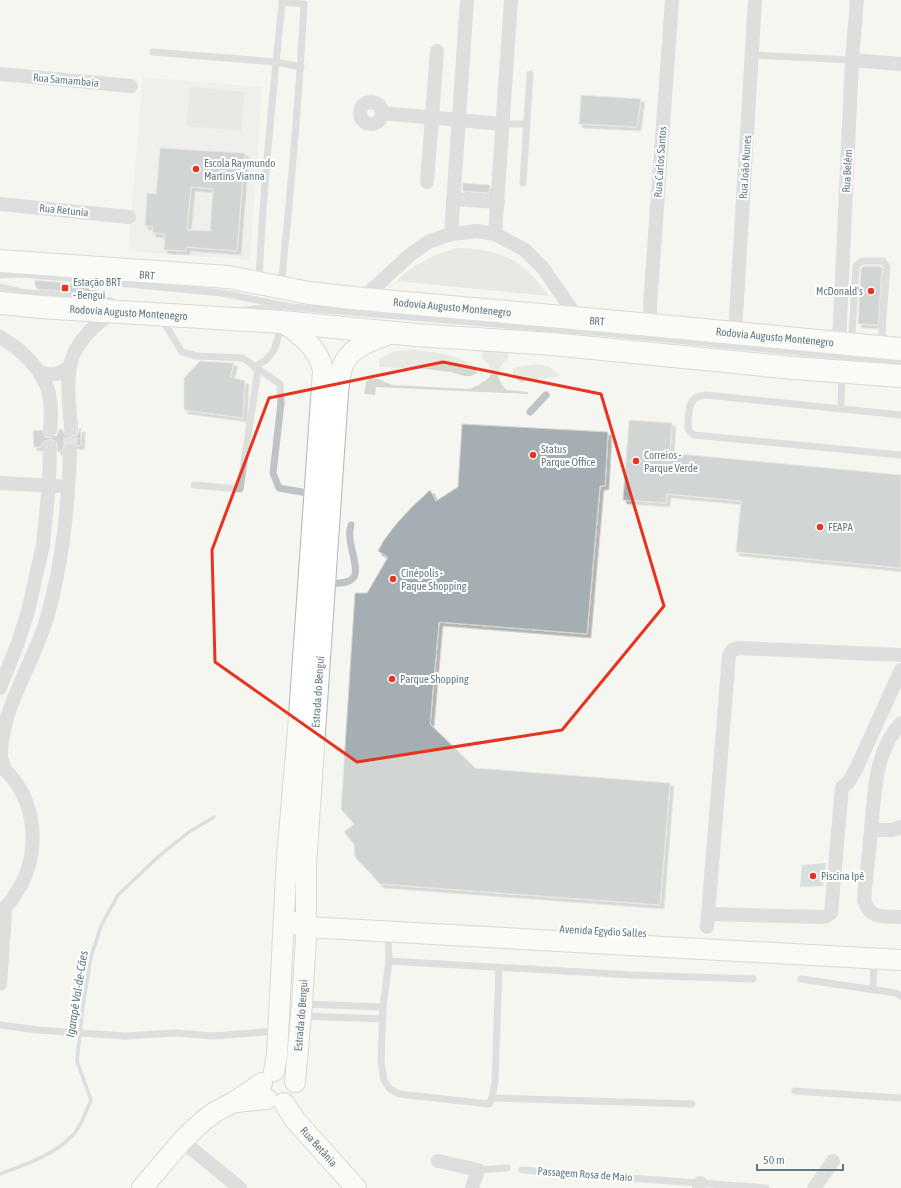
<svg xmlns="http://www.w3.org/2000/svg" width="901" height="1188" viewBox="0 0 901 1188" font-family="'Asap Condensed',sans-serif">
	<defs>
		<filter id="shadow"><feDropShadow dx="3.5" dy="3.5" stdDeviation="0" flood-color="#0004"/></filter>
	</defs>
	<rect width="100%" height="100%" fill="#f5f5f1"/>
	<polygon fill="#e6e6e5" points="143,77 262,87 250,260 128,251"/>
	<g fill="#d5dad0">
		<polygon points="190,87 245,92 241,131 186,126"/>
		<path d="M457,248C502,249 523,260 549,296L397,281C414,263 434,255 457,248Z"/>
		<path d="M412,350C435,352 460,354 478,369L477,373L471,376H464L451,372L425,369L379,367V359L394,351Z"/>
		<path d="M483,350L509,352C508,361 506,359 501,366C495,374 500,384 507,390L528,392V394L376,387L375,395L364,394L366,382L370,378L379,379L392,385L469,389L477,386L489,378L491,373L489,365L482,358Z"/>
		<polygon points="538,364 548,366 561,376 521,382 513,377 513,370 516,367"/>
	</g>
	<polygon fill="#b4c4c6" points="826,863 823,886 800,887 802,865"/>
	<g fill="none" stroke-linecap="round" stroke-linejoin="round">
		<path stroke="#b4c4c6" stroke-width="3.5" d="M0,1174C25,1165 56,1154 74,1134C80,1128 87,1109 91,1100L77,1061L83,1006L91,957L101,926L118,895L159,856L189,832L214,817"/>
	</g>
	<g fill="#a5afb3" stroke="#d6d6d4" fill-rule="evenodd" filter="url(#shadow)">
		<polygon points="581,95 641,99 637,127 579,124"/>
		<path d="M160,148L245,153L237,251L186,247V251L164,250L165,234L152,233L153,226H145L147,193L156,194ZM191,187L213,189L210,231L187,230Z"/>
		<polygon points="463,183 490,185 489,193 462,191"/>
		<polygon points="864,266 880,266 882,268 878,325 858,324 861,268"/>
		<polygon points="35,280 88,285 93,287 94,293 93,294 37,289 35,286"/>
		<polygon points="200,361 234,363 230,377 245,381 243,418 184,410 184,378"/>
		<polygon points="629,420 672,423 670,453 901,475 901,568 736,552 741,501 667,494 666,503 623,500"/>
		<polygon points="462,424 608,432 605,486 600,486 587,634 439,622 430,724 475,768 670,783 660,905 380,884 355,857 354,844 344,832 354,824 341,809 355,593 367,593 388,557 378,551 384,540 397,523 412,507 430,490 436,501 458,487"/>
		<polygon points="81,428 81,445 77,446 71,443 66,443 63,447 61,452 58,452 57,443 54,440 50,439 43,442 41,447 34,447 33,431 42,430 45,437 50,438 57,435 59,430 62,429 64,434 71,437 76,436 79,432 79,429"/>
	</g>
	<g fill="none" stroke-linecap="round" stroke-linejoin="round">
		<polyline stroke="#c9d0d0" stroke-width="14" stroke-dasharray="14 7" stroke-linecap="butt" points="70,451 71,429"/>
		<g stroke="#b0b7ba" stroke-width="22">
			<g id="secondary">
				<polyline points="294,922 295,924 306,927 901,960"/>
				<path d="M274,1071L277,1055L287,857L298,730L323,371C319,348 300,334 282,322"/>
				<path id="s1" d="M295,1082L302,1004L306,937V865L338,393C339,383 340,373 343,365C351,345 377,339 395,332"/>
				<polyline points="236,1102 267,1099"/>
				<path id="s2" d="M284,1103L295,1120L356,1188"/>
				<polyline points="142,1188 182,1141 204,1120 215,1112 234,1102 262,1083"/>
			</g>
		</g>
		<g stroke="#b1b7ba" stroke-width="24">
			<g id="primary">
				<path id="s3" d="M0,261L228,277L309,293L362,299L651,325L901,349"/>
				<path id="s4" d="M0,303L40,307L282,322L416,335L552,344L794,368L901,376"/>
			</g>
		</g>
		<g stroke="#bdc3c6" stroke-width="7">
			<polyline points="153,52 276,62 301,67"/>
			<polyline points="752,55 852,60"/>
			<polyline points="503,124 527,124"/>
			<polyline points="523,183 530,74"/>
			<polyline points="0,275 24,274 222,293 291,307 604,333 901,362"/>
			<path d="M259,281C263,187 273,95 282,2L304,4C299,98 291,191 281,285"/>
			<polyline points="0,287 20,292 111,301"/>
			<polyline points="243,310 280,307"/>
			<polyline points="162,319 182,352 197,356 243,358 280,384 281,403 273,473 279,488 313,494"/>
			<polyline points="852,335 856,266 862,261 883,261 887,267 883,315 882,337"/>
			<polyline points="254,367 266,360 274,350 279,335 276,325"/>
			<polyline points="841,409 842,373"/>
			<polyline points="530,412 546,395"/>
			<path d="M901,415L706,395C686,396 689,413 688,429L690,432L694,435L901,455"/>
			<polyline points="194,485 240,489 258,370"/>
			<path d="M326,583C334,583 347,585 353,578C360,572 350,547 350,538C349,534 350,529 351,525"/>
			<polyline points="388,933 389,961"/>
			<polyline points="499,967 495,1083 492,1098 489,1104 399,1094 389,1088 384,1080 381,1063 383,1007 389,961 633,975 753,979"/>
			<polyline points="801,979 896,993 901,996"/>
			<polyline points="873,990 874,960"/>
			<polyline points="304,1004 383,1007"/>
			<polyline points="303,1016 383,1019"/>
			<polyline points="0,1025 38,1030 125,1036 176,1033 213,1036 277,1031"/>
			<polyline points="795,1091 901,1098"/>
			<polyline points="492,1098 692,1104"/>
			<polyline points="478,1170 507,1168"/>
			<polyline points="522,1170 766,1188"/>
		</g>
		<g stroke="#bdc3c6" stroke-width="14">
			<polyline points="852,60 901,64"/>
			<polyline points="0,74 131,86"/>
			<circle cx="371" cy="113" r="11"/>
			<polyline points="382,113 503,124"/>
			<polyline points="427,182 437,51"/>
			<polyline points="453,199 498,202"/>
			<polyline points="0,204 129,217"/>
			<polyline points="451,234 467,0"/>
			<polyline points="495,234 511,0"/>
			<polyline points="362,299 411,254 430,241 451,234 477,231 495,234 525,250 543,268 578,319"/>
			<polyline points="651,325 650,305 672,0"/>
			<polyline points="735,333 755,0"/>
			<path d="M0,337C7,342 15,346 21,352C47,375 54,395 50,430"/>
			<polyline points="839,343 852,60 857,0"/>
			<path d="M41,372C52,377 60,374 70,366"/>
			<path d="M71,429C70,409 66,387 70,367C73,344 96,322 115,312"/>
			<polyline points="0,483 58,486"/>
			<polyline points="0,688 19,640 28,611 43,545 49,485 50,447"/>
			<path d="M901,723C874,752 875,793 871,830C869,853 866,877 864,900C870,920 884,916 901,917"/>
			<path d="M0,767C8,771 12,777 17,784C38,816 38,861 16,893C12,900 7,907 0,911"/>
			<path d="M5,770C4,765 1,760 1,755C1,707 36,660 48,614C63,560 68,507 70,451"/>
			<polyline points="871,830 892,830 901,827"/>
			<polyline points="708,914 822,917 827,916 831,913 842,787 848,783 856,769 901,670"/>
			<polyline points="707,927 729,655 732,650 738,648 901,655"/>
			<polyline points="0,984 5,915 3,909"/>
			<polyline points="182,1141 240,1188"/>
			<polyline points="438,1161 478,1170 472,1188"/>
			<polyline points="699,1188 700,1183"/>
			<polyline points="814,1188 833,1161"/>
		</g>
		<use href="#secondary" stroke="#fff" stroke-width="20"/>
		<use href="#primary" stroke="#fff" stroke-width="22"/>
	</g>
	<path d="M0 0H901V1188H0ZM443,362L601,394L664,606L562,730L357,762L215,662L212,550L269,398Z" fill="#f5f5f1" fill-opacity=".55" fill-rule="evenodd"/>
	<path fill="none" stroke="#e73420" stroke-width="3" stroke-linejoin="round" d="M443,362L601,394L664,606L562,730L357,762L215,662L212,550L269,398Z"/>
	<g fill="#e73420" stroke="#fff" stroke-width="1.5">
		<circle cx="196" cy="169" r="4"/>
		<rect x="61" y="284" width="8" height="8" rx="2"/>
		<circle cx="871" cy="291" r="4"/>
		<circle cx="533" cy="455" r="4"/>
		<circle cx="636" cy="461" r="4"/>
		<circle cx="820" cy="527" r="4"/>
		<circle cx="393" cy="579" r="4"/>
		<circle cx="392" cy="679" r="4"/>
		<circle cx="813" cy="876" r="4"/>
	</g>
	<g text-anchor="middle" stroke-width="4" stroke-linejoin="round" paint-order="stroke">
		<g font-size="11" fill="#637983" stroke="#fff">
			<text transform="translate(66 80) rotate(5)" y="4">Rua Samambaia</text>
			<text transform="translate(660 162) rotate(-86)" y="4">Rua Carlos Santos</text>
			<text transform="translate(745 167) rotate(-86)" y="4">Rua João Nunes</text>
			<text transform="translate(847 171) rotate(-87)" y="4">Rua Belém</text>
			<text transform="translate(64 210) rotate(6)" y="4">Rua Retunia</text>
			<text transform="translate(147 275) rotate(6)" y="4">BRT</text>
			<text dy="4" stroke="none"><textPath href="#s3" startOffset="455">Rodovia Augusto Montenegro</textPath></text>
			<text dy="4" stroke="none"><textPath href="#s4" startOffset="129">Rodovia Augusto Montenegro</textPath></text>
			<text transform="translate(597 321) rotate(5)" y="4">BRT</text>
			<text dy="4" stroke="none"><textPath href="#s3" startOffset="779">Rodovia Augusto Montenegro</textPath></text>
			<text dy="4" stroke="none"><textPath href="#s1" startOffset="391">Estrada do Benguí</textPath></text>
			<text transform="translate(603 931) rotate(3)" y="4">Avenida Egydio Salles</text>
			<text dy="4" stroke="none"><textPath href="#s1" startOffset="67">Estrada do Benguí</textPath></text>
			<text dy="4" stroke="none"><textPath href="#s2" startOffset="56">Rua Betânia</textPath></text>
			<text transform="translate(585 1174) rotate(4)" y="4">Passagem Rosa de Maio</text>
		</g>
		<g font-size="11" fill="#637983" stroke="#fff" text-anchor="start">
			<text x="204" y="167">Escola Raymundo<tspan x="204" dy="13">Martins Vianna</tspan></text>
			<text x="73" y="286">Estação BRT<tspan x="73" dy="13">- Bengui</tspan></text>
			<text x="863" y="295" text-anchor="end">McDonald's</text>
			<text x="541" y="453">Status<tspan x="541" dy="13">Parque Office</tspan></text>
			<text x="644" y="459">Correios -<tspan x="644" dy="13">Parque Verde</tspan></text>
			<text x="828" y="531">FEAPA</text>
			<text x="401" y="577">Cinépolis -<tspan x="401" dy="13">Paque Shopping</tspan></text>
			<text x="400" y="683">Parque Shopping</text>
			<text x="821" y="880">Piscina Ipê</text>
		</g>
		<g font-size="12" font-style="italic" fill="#5f7b80" stroke="#fff">
			<text transform="translate(77 994) rotate(-81)" y="4">Igarapé Val-de-Cães</text>
		</g>
	</g>
	<path d="M757 1164v6h86v-6" fill="none" stroke="#637983" stroke-width="2"/>
	<text x="763" y="1164" font-size="12" fill="#637983" stroke="#ffffff" stroke-width="3" paint-order="stroke">50 m</text>
</svg>
